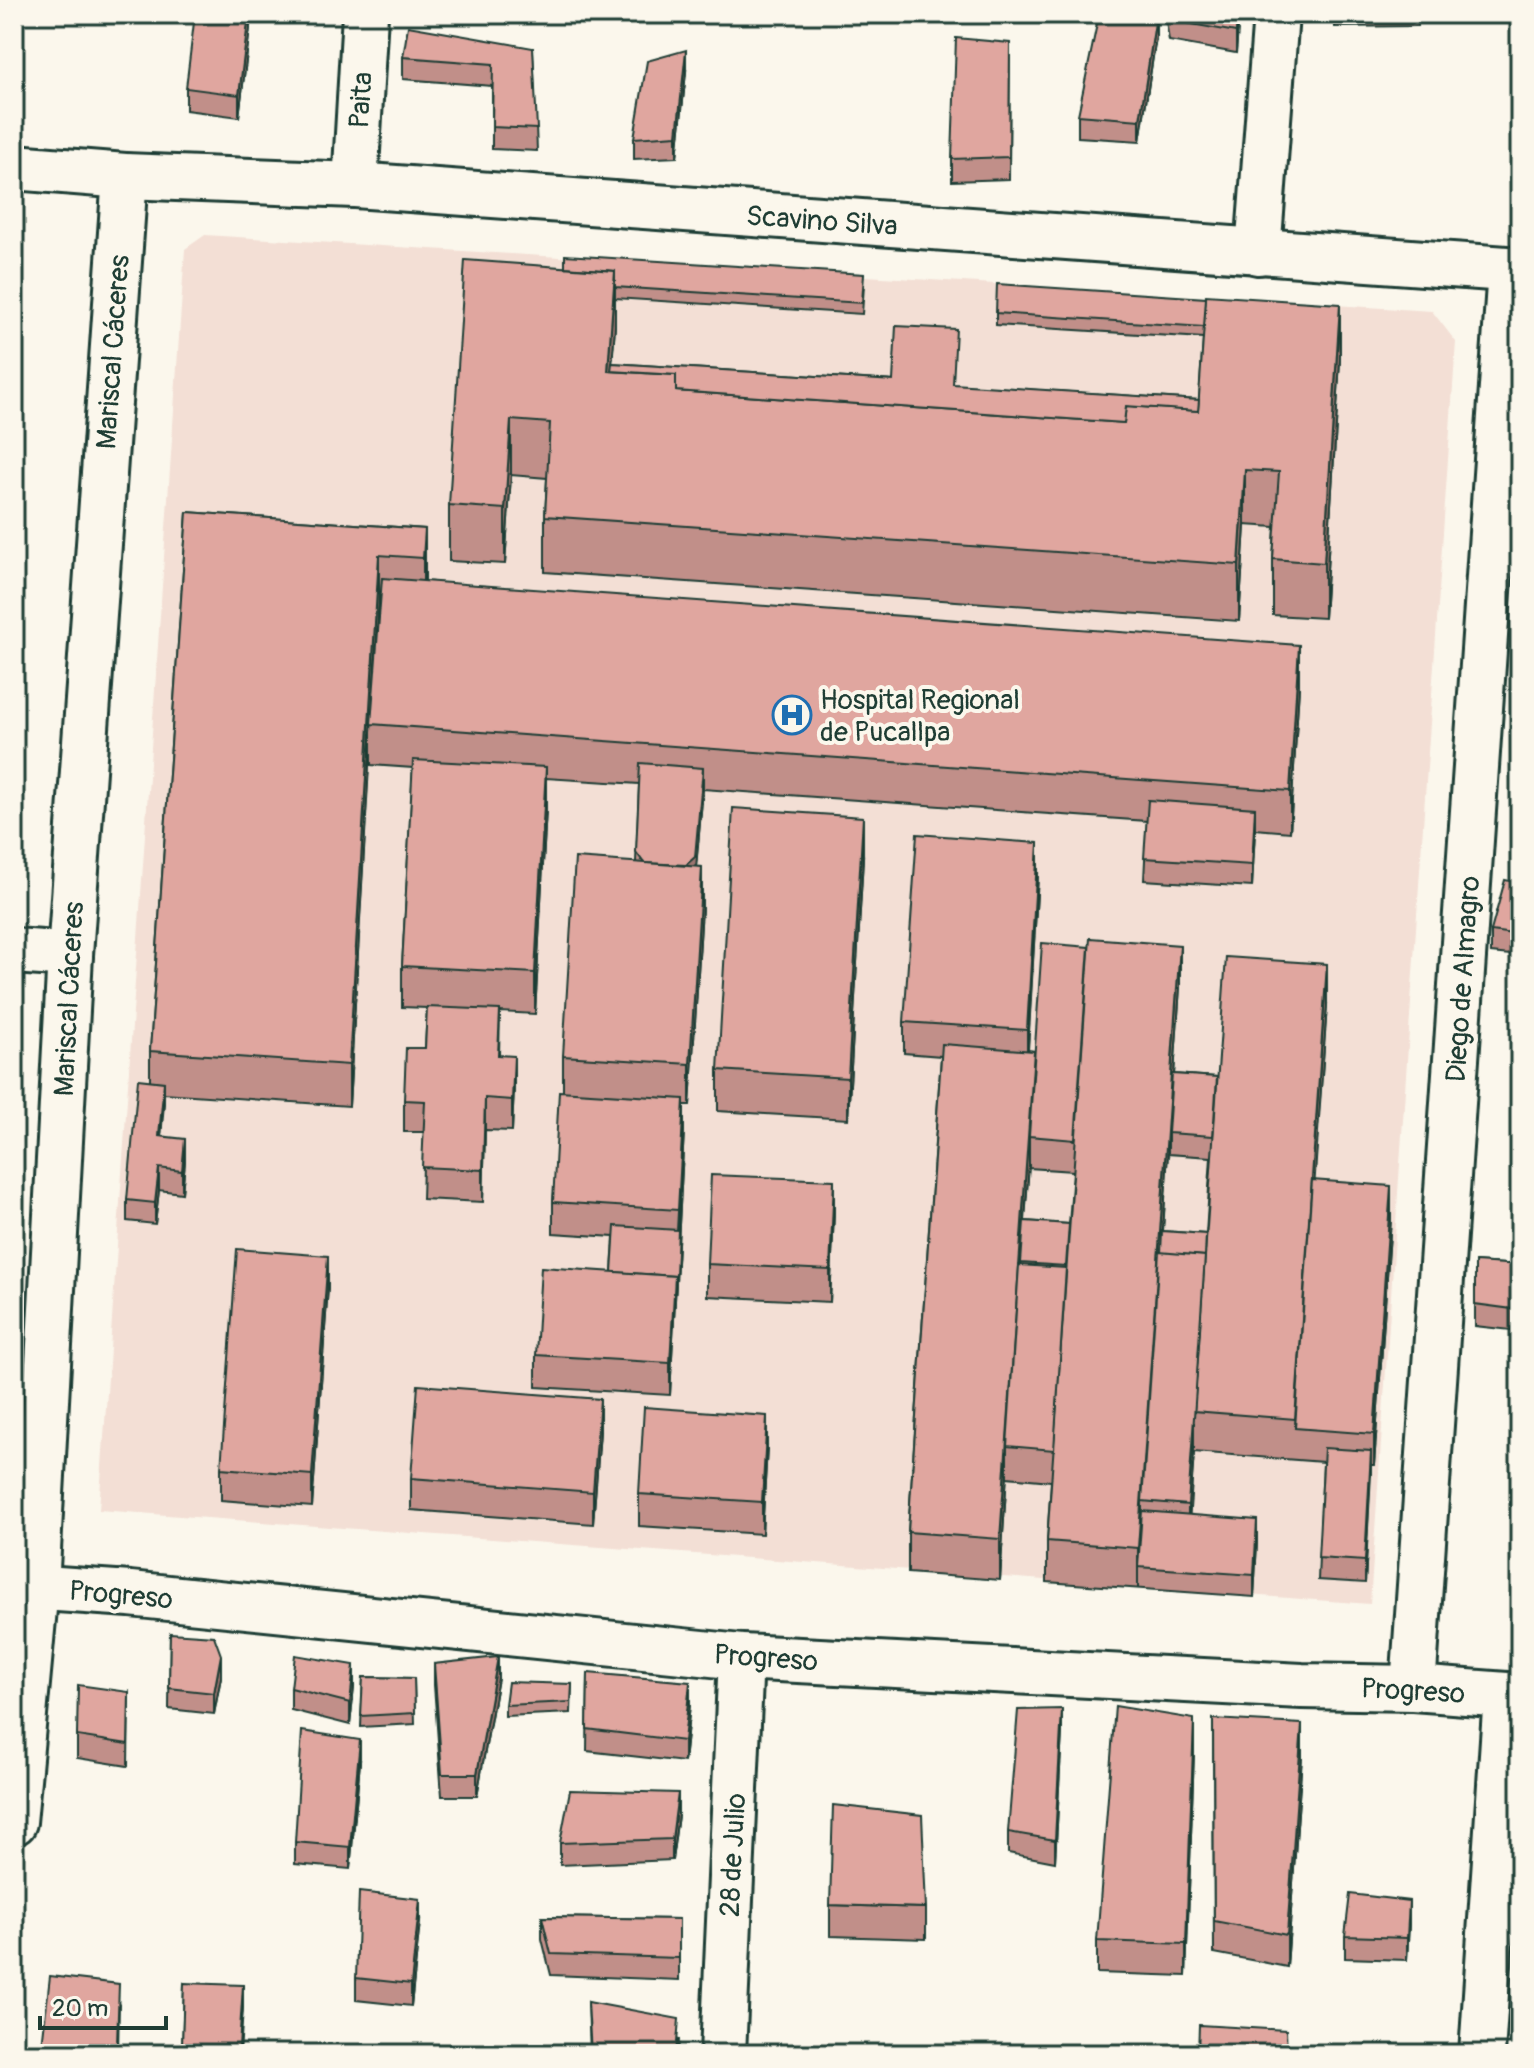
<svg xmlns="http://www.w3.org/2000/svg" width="1534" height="2068" viewBox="0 0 1534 2068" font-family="Pangolin,sans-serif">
	<rect width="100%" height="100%" fill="#fbf7ec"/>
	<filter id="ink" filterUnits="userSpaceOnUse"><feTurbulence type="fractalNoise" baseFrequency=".0125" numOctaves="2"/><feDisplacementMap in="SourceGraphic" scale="16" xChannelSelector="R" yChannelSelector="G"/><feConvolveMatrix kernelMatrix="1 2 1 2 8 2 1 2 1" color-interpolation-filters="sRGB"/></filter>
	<g filter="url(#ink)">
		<polygon fill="#f3dfd5" points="205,235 1432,311 1456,342 1370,1604 99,1510 185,249"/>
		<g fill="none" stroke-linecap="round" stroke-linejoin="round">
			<g stroke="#1f3d34" stroke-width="50">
				<g id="minor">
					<polyline points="14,167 125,176 355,185 1520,270"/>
					<polyline points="355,185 365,14"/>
					<polyline points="1258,252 1276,14"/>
					<polyline points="14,951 70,955"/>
					<polyline points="14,1586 130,1594 741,1657 1302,1686 1413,1688 1520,1696"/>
					<polyline points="1413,1688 1510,270"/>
					<polyline points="14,1822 36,1587 70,955 125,176"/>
					<polyline points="723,2054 741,1657"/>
					<polyline points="1482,2054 1506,1695"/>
				</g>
			</g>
			<use href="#minor" stroke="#fbf7ec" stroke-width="44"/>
		</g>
		<g fill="#c18f89" stroke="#1f3d34" stroke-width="2" fill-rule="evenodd">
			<polygon points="250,14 250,28 239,117 186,110 186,88"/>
			<polygon points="1165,14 1239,14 1236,53 1169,41"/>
			<polygon points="1335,14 1418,14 1418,26 1335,27"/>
			<polygon points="1156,37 1140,141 1078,137 1078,115"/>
			<polygon points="1010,43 1009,179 952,181 952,159"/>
			<polygon points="533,48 537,151 492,149 492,86 403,79 403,57"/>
			<polygon points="686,72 677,157 634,159 634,138"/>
			<polygon points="565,267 864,285 862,314 615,298 615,326 612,363 1199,400 1203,338 996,325 996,313 1206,298 1340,360 1324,618 1273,615 1273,559 1275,527 1245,525 1239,621 545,572 545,516 547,478 511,475 505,564 449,561 449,505"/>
			<path d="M187,512L425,529V581L1299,686L1290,832L1255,829L1252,887L1144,880L1147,821L703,789L696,866L702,907L690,1105H684V1130L670,1395L536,1387V1355L612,1272L614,1237L553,1233V1202L563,1091V1056L636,862L639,784L546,778V808L535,1014L500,1012L499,1055L514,1087L512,1131L485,1130L483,1202L422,1199L424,1132H404V1100L425,1048L427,1008L402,1007V966L413,768L371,765V726L349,1106L164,1093L161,1137L185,1161L182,1193L159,1190L155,1224L127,1221V1200L150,1080V1051ZM379,596H381L372,718Z"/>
			<polygon points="863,858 848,1119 718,1111 718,1070"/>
			<path d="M1038,875L1028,1050L1034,1051L1180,986L1174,1074L1217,1077L1327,1005L1314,1180L1391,1218L1374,1465H1371L1365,1583L1318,1580L1323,1462L1194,1452L1189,1515L1257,1542L1254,1597L1047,1582V1541L1051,1481L1007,1477V1473L1000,1580L908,1573V1532L941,1056L904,1053V1022ZM1168,1152V1154L1211,1157L1206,1234L1163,1231ZM1029,1164V1168L1073,1171L1069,1224L1025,1221Z"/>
			<polygon points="1520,883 1520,956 1491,953 1491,931"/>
			<polygon points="834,1212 830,1302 707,1296 707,1264"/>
			<polygon points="1475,1262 1520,1265 1520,1331 1475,1326"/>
			<polygon points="328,1287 312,1507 221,1500 221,1468"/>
			<polygon points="600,1431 593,1524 411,1510 411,1478"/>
			<polygon points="767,1447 762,1534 639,1526 639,1494"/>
			<polygon points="170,1633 221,1677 214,1714 169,1709"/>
			<polygon points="434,1664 498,1678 477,1796 442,1796 434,1685"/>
			<polygon points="588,1673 690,1704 684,1762 587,1751"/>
			<polygon points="363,1677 414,1678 415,1724 361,1727"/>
			<polygon points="572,1684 571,1713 505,1716 505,1705"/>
			<polygon points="354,1687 350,1725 291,1710 291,1688"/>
			<polygon points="129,1692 128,1766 77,1758 77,1736"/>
			<polygon points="1213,1719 1302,1756 1287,1967 1214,1953"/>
			<polygon points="1062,1731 1055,1862 1008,1853 1008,1832"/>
			<polygon points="1194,1751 1186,1976 1097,1973 1097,1941"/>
			<polygon points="360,1762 350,1869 295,1864 295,1842"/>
			<polygon points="678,1815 672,1860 560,1865 560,1843"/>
			<polygon points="830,1905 926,1908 926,1939 830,1936"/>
			<polygon points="542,1917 679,1919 679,1980 551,1975 542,1939"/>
			<polygon points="420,1921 411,2006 356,2000 356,1978"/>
			<polygon points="1409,1923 1407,1960 1345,1958 1345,1936"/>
			<polygon points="184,1983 243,2007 240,2054 182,2054"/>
			<polygon points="588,2002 679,2040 678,2054 590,2054"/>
			<polygon points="119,2005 118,2054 42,2054 42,2046"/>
		</g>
		<g fill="#9d746f" stroke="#1f3d34" stroke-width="2">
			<polygon points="249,14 250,14 250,28 239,117 239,95"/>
			<polygon points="1237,14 1239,14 1236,53 1236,32"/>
			<polygon points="1156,16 1156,37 1140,141 1140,120"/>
			<polygon points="686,50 686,72 677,157 677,135"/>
			<polygon points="615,271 615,326 610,393 608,371"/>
			<polygon points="1340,304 1340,360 1324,618 1324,563"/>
			<polygon points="511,420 511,475 505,564 505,509"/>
			<polygon points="1245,470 1245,525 1239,621 1239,565"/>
			<polygon points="425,529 425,570 423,599 423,558"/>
			<polygon points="379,555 379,596 349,1106 349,1065"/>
			<polygon points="1299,645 1299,686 1290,832 1290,791"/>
			<polygon points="546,767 546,808 535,1014 535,973"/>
			<polygon points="703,768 703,789 695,879 680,871"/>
			<polygon points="1255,808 1255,830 1252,887 1252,865"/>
			<polygon points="863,817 863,858 848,1119 848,1078"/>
			<polygon points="1038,843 1038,875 1027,1061 1027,1030"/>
			<polygon points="702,867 702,907 690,1105 690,1064"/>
			<polygon points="1180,945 1180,986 1170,1133 1168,1133 1168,1152 1160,1273 1142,1501 1142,1533 1138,1567 1138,1589 1138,1548"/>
			<polygon points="1327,964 1327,1005 1297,1428 1295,1428"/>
			<polygon points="1034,1051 1029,1136 1029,1164 1007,1446 1007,1473 1000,1580 1000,1539"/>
			<polygon points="514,1056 514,1087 512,1131 512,1100"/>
			<polygon points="164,1082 164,1104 159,1158 159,1136"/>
			<polygon points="485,1098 485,1130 483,1202 483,1170"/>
			<polygon points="684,1099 684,1130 670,1395 670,1363"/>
			<polygon points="185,1139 185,1161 182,1193 182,1171"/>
			<polygon points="159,1168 159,1190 155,1224 155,1203"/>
			<polygon points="834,1180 834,1212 830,1302 830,1270"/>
			<polygon points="1391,1186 1391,1218 1374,1465 1374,1434"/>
			<polygon points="328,1256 328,1287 312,1507 312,1475"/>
			<polygon points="600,1399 600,1431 593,1524 593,1492"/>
			<polygon points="767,1416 767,1447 762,1534 762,1502"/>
			<polygon points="1194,1422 1194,1452 1188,1537 1188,1505"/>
			<polygon points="1371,1451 1371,1473 1365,1583 1365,1561"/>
			<polygon points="1257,1520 1257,1542 1254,1597 1254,1575"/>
			<polygon points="221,1655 221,1677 214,1714 214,1693"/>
			<polygon points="498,1657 498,1678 477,1796 477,1774"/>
			<polygon points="354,1665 354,1687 350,1725 350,1703"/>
			<polygon points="690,1682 690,1704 684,1762 684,1741"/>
			<polygon points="1062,1709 1062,1731 1055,1862 1055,1840"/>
			<polygon points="1194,1719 1194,1751 1186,1976 1186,1944"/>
			<polygon points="1302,1724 1302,1756 1287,1967 1287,1935"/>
			<polygon points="360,1740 360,1762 350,1869 350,1847"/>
			<polygon points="678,1793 678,1815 672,1860 672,1839"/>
			<polygon points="420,1899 420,1921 411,2006 411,1984"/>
			<polygon points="1409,1901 1409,1923 1407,1960 1407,1938"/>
			<polygon points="243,1985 243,2007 239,2054 239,2047"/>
		</g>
		<g fill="#e0a69f" stroke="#1f3d34" stroke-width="2">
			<polygon points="195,14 249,14 239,95 186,88"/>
			<polygon points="1099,14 1156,16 1140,120 1078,115"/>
			<polygon points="1168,14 1237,14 1236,32 1169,20"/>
			<polygon points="408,26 533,48 537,129 492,127 493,64 403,57"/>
			<polygon points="956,38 1010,43 1009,157 952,159"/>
			<polygon points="686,50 677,135 634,138 647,61"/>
			<polygon points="565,255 864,274 862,303 615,287 615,271 565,267"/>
			<polygon points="465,260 615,271 608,371 676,375 676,391 1124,423 1126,406 1198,411 1206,295 1340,304 1324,563 1273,559 1279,472 1245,470 1239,565 545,516 550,423 511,420 505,509 449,505"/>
			<polygon points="997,284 1206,298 1204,327 996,313"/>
			<polygon points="896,326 956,329 953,384 1199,400 1198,411 1126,406 1124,423 676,391 676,375 611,371 612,363 893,381"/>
			<polygon points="187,512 425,529 423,558 379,555 349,1065 150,1051"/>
			<polygon points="382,578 1299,645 1290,791 371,724"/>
			<polygon points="413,760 546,767 535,973 402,966"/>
			<polygon points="640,763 703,768 695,857 686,865 644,863 636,852"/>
			<polygon points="1148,800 1255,808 1252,865 1144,858"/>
			<polygon points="733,808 863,817 848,1078 718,1070"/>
			<polygon points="917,834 1038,843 1027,1030 904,1022"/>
			<polygon points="575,858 702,867 690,1064 563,1056"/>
			<polygon points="1505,880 1520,883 1520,935 1491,931"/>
			<polygon points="1090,938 1180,945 1138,1548 1047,1541"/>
			<polygon points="1042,943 1089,947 1075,1140 1029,1136"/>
			<polygon points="1226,957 1327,964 1295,1419 1194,1411"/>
			<polygon points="427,1007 500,1010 498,1055 514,1056 512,1100 485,1098 483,1170 422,1167 425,1101 404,1100 406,1048 425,1048"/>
			<polygon points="942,1044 1034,1051 1000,1539 908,1532"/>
			<polygon points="1172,1074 1217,1077 1213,1136 1168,1133"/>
			<polygon points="138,1079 164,1082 159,1136 185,1139 182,1171 159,1168 155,1203 127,1200"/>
			<polygon points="559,1091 684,1099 678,1210 553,1202"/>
			<polygon points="711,1175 834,1180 830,1270 707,1264"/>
			<polygon points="1312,1180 1391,1186 1374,1434 1295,1428"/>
			<polygon points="1024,1221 1069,1224 1066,1266 1021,1263"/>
			<polygon points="615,1226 678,1230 675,1296 675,1276 612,1272"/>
			<polygon points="1162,1231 1206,1234 1205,1256 1161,1253"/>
			<polygon points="237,1249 328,1256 312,1475 221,1468"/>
			<polygon points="1159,1252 1205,1256 1188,1505 1142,1501"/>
			<polygon points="1475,1262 1520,1265 1520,1310 1475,1304"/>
			<polygon points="1019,1265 1066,1268 1054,1450 1007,1446"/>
			<polygon points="541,1267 675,1276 670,1363 536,1355"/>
			<polygon points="418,1385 600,1399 593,1492 411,1478"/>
			<polygon points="644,1407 767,1416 762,1502 639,1494"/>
			<polygon points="1324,1448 1371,1451 1365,1561 1318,1558"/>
			<polygon points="1142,1511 1257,1520 1254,1575 1138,1567"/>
			<polygon points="170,1633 214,1636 221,1655 214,1693 169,1688"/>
			<polygon points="295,1655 354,1665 350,1703 291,1688"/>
			<polygon points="498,1657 477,1774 442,1774 434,1664"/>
			<polygon points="588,1673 690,1682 684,1741 587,1729"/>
			<polygon points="363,1677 414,1678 415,1713 361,1716"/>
			<polygon points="508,1682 572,1684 571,1702 505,1705"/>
			<polygon points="78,1685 129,1692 128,1744 77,1736"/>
			<polygon points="1115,1706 1194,1719 1186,1944 1097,1941"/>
			<polygon points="1062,1709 1055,1840 1008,1832 1018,1710"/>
			<polygon points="1213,1719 1302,1724 1287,1935 1214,1921"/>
			<polygon points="302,1731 360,1740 350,1847 295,1842"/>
			<polygon points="570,1790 678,1793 672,1839 560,1843"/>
			<polygon points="833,1805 922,1815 926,1908 830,1905"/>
			<polygon points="359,1892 420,1899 411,1984 356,1978"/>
			<polygon points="1350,1894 1409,1901 1407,1938 1345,1936"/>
			<polygon points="542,1917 679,1919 679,1958 551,1954"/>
			<polygon points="50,1976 119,1984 117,2044 42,2046"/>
			<polygon points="184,1983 243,1985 239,2047 182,2046"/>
			<polygon points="588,2002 679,2019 676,2054 591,2054"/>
			<polygon points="1199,2025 1286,2030 1287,2054 1198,2054"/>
		</g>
	</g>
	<defs>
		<g id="hospital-ring" transform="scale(2)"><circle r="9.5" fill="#fbf7ec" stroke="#1f6fb2" stroke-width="1.5"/><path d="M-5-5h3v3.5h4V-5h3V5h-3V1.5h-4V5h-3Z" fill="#1f6fb2"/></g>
	</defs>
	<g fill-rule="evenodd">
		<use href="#hospital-ring" x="792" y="715"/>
	</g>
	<g text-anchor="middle" stroke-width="8" stroke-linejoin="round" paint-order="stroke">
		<g font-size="28" fill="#1f3d34" stroke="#fbf7ec">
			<text transform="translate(360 100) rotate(-86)" y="10">Paita</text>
			<text transform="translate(822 220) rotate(4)" y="10">Scavino Silva</text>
			<text transform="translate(112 352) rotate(-86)" y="10">Mariscal Cáceres</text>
			<text transform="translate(1462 979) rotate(-86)" y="10">Diego de Almagro</text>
			<text transform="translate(68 999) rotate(-87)" y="10">Mariscal Cáceres</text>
			<text transform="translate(121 1594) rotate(5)" y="10">Progreso</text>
			<text transform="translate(766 1657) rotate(4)" y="10">Progreso</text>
			<text transform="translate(1413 1690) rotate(3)" y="10">Progreso</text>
			<text transform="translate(732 1855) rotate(-87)" y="10">28 de Julio</text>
		</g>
		<g font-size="28" fill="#1f3d34" stroke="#fbf7ec" text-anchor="start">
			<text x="820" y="709">Hospital Regional<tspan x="820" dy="32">de Pucallpa</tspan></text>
		</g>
	</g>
	<rect width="1534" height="2068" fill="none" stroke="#fbf7ec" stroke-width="48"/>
	<rect x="24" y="24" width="1486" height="2020" fill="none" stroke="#1f3d34" stroke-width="3" filter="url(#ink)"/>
	<path d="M40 2016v12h126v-12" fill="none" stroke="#1f3d34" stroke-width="4"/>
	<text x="52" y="2016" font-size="24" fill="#1f3d34" stroke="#fbf7ec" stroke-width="6" paint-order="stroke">20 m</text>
</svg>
